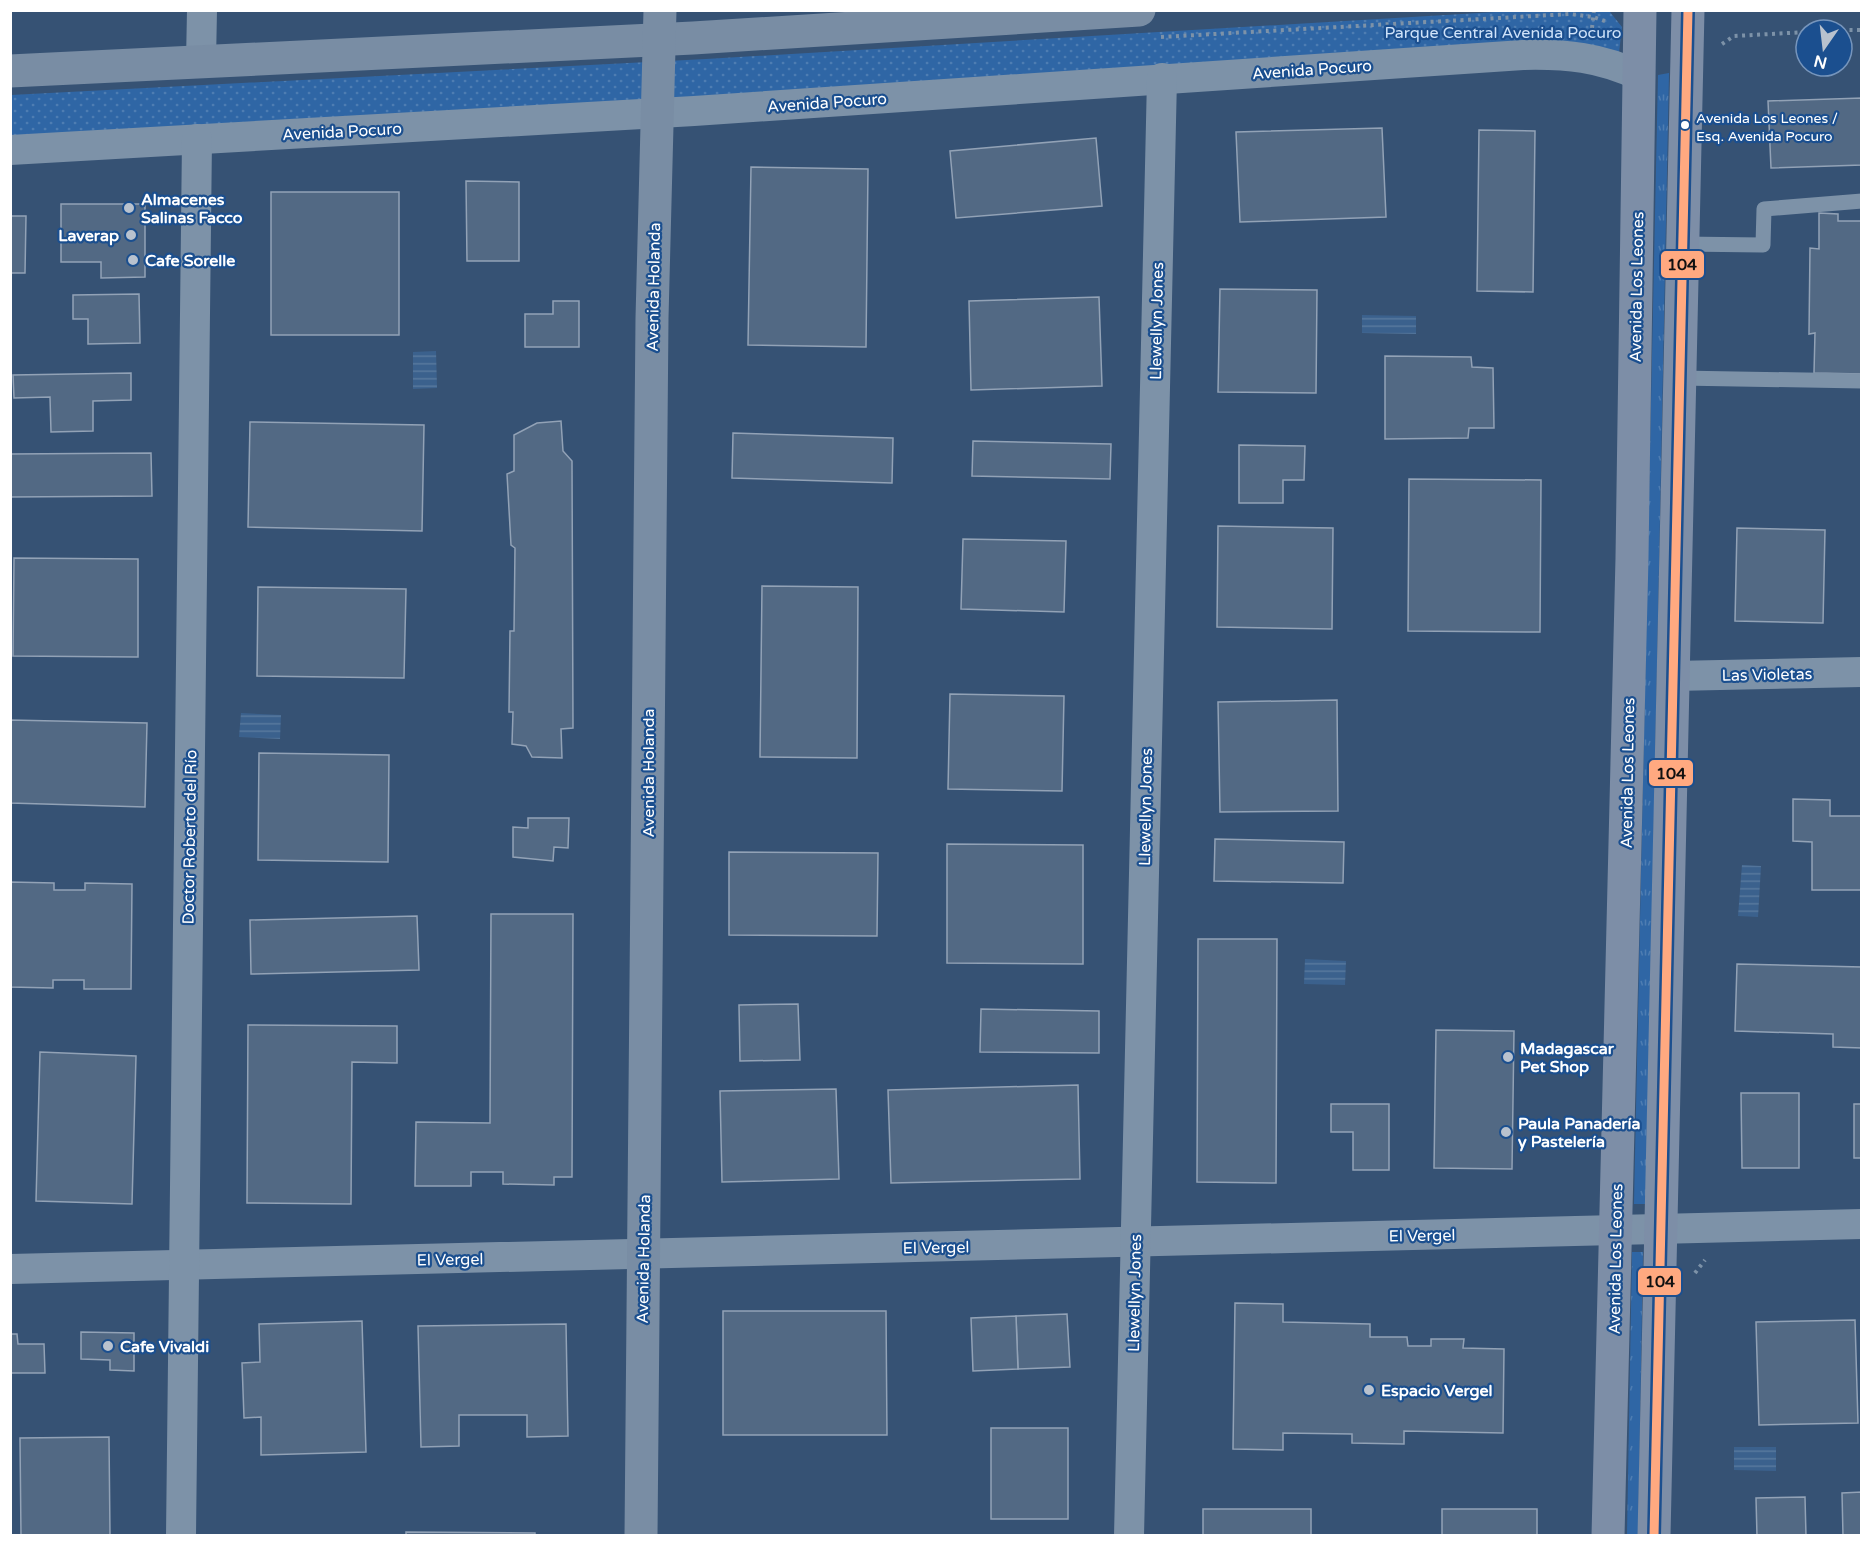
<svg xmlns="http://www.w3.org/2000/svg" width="1872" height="1546" viewBox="0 0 1872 1546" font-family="'Varela Round',sans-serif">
	<defs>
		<pattern id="grass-tufts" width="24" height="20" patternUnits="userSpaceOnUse" patternTransform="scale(1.5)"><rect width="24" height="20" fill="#2f66a5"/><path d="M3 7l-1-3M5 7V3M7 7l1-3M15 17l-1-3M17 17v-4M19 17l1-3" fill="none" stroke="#4e7db2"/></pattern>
		<pattern id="park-dots" width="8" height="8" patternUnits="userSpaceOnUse" patternTransform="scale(1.5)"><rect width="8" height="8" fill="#2f66a5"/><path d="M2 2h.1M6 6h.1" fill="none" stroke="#4e7db2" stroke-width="1.8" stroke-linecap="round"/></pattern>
		<pattern id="water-rules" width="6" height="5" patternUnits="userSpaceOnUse" patternTransform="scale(1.5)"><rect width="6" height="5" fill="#3b618d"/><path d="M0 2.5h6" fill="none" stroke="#58799e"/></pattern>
	</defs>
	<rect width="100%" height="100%" fill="#365274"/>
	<g fill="url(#grass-tufts)">
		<polygon points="1669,73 1646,1204 1634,1204 1658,75"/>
		<polygon points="1632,1252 1643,1252 1638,1535 1627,1536"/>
	</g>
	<polygon fill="url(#park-dots)" points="1512,11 1599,11 1610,12 1622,27 1619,53 11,136 11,95 706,59"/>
	<g fill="url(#water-rules)">
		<polygon points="1362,315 1416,316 1416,334 1362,333"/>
		<polygon points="436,351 437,388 413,389 413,352"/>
		<polygon points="241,713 281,715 280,739 239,737"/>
		<polygon points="1742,865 1761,866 1758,917 1738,916"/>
		<polygon points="1305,959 1346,961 1345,985 1304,984"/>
		<polygon points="1734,1447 1776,1447 1776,1471 1734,1470"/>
	</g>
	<g fill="#526984" stroke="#92a2b6" stroke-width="1.5">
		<polygon points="1862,98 1862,165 1771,168 1768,101"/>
		<polygon points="1382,128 1386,217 1240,222 1236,132"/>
		<polygon points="1479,130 1535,131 1533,292 1477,291"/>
		<polygon points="1096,138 1102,206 956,218 950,151"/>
		<polygon points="751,167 868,169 866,347 748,345"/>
		<polygon points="466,181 519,182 519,261 467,261"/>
		<rect x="271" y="192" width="128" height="143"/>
		<polygon points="61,204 145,204 145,277 101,278 101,262 61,262"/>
		<polygon points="1819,213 1838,214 1838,221 1862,221 1862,374 1814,373 1815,333 1809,334 1810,248 1819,249"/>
		<polygon points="10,216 26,216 25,273 10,273"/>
		<polygon points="1220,289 1317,290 1316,393 1218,392"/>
		<polygon points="139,294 140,343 88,344 88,319 73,319 73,295"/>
		<polygon points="1099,297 1102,386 971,390 969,301"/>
		<polygon points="553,301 579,301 579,347 525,347 525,314 553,314"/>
		<polygon points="1385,356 1471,357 1472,367 1493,368 1494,428 1469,428 1468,438 1385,439"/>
		<polygon points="131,373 131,400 93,401 93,431 51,432 50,397 14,398 13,375"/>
		<polygon points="561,421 563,451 572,461 573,728 561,729 562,758 532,757 526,746 512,744 513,712 509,712 510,631 514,631 515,548 511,545 507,474 514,471 514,435 537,423"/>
		<polygon points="250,422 424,425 422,531 248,527"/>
		<polygon points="733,433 893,438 892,483 732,478"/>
		<polygon points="973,441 1111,444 1110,479 972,476"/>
		<polygon points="1239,445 1305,446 1304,480 1283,480 1283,503 1239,503"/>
		<polygon points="151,453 152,496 10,497 10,454"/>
		<polygon points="1409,479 1541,480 1540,632 1408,631"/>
		<polygon points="1218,526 1333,528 1332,629 1217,627"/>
		<polygon points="1737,528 1825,530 1823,623 1735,621"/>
		<polygon points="963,539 1066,541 1064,612 961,609"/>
		<polygon points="14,558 138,559 138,657 13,656"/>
		<polygon points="762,586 858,587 857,758 760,757"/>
		<polygon points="258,587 406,589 404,678 257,676"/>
		<polygon points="950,694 1064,696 1062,791 948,789"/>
		<polygon points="1337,700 1338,811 1220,812 1218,702"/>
		<polygon points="10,720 147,723 145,807 10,803"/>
		<polygon points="259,753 389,755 388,862 258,860"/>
		<polygon points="1793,799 1830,800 1830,816 1862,816 1862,890 1812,890 1812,842 1793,841"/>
		<polygon points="528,818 569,818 568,848 554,847 553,861 513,857 513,827 528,828"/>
		<polygon points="1215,839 1344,842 1343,883 1214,881"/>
		<polygon points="947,844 1083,845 1083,964 947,963"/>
		<polygon points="729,852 878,853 877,936 729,935"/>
		<polygon points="10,882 54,883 54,890 85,890 85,883 132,884 131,989 84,989 84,980 53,980 53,988 10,987"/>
		<polygon points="491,914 573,914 572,1177 554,1177 554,1185 503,1184 503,1172 471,1172 471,1186 415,1186 416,1122 490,1123"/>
		<polygon points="417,916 419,970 251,974 250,920"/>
		<polygon points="1198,939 1277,939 1276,1183 1197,1182"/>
		<polygon points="1737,964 1862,967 1862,1048 1833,1047 1833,1034 1735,1031"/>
		<polygon points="798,1004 800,1060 740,1061 739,1005"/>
		<polygon points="981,1009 1099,1011 1099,1053 980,1052"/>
		<polygon points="248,1025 397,1026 397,1063 352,1062 351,1204 247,1203"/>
		<polygon points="1436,1030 1514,1031 1512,1169 1434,1168"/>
		<polygon points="40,1052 136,1056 132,1204 36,1201"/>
		<polygon points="1078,1085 1080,1179 891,1183 888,1090"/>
		<polygon points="836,1089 839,1179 722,1182 720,1091"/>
		<polygon points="1741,1093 1799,1093 1799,1168 1742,1168"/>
		<polygon points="1331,1104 1389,1104 1389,1170 1353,1170 1353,1132 1331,1132"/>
		<rect x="1854" y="1104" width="8" height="54"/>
		<polygon points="1235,1303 1283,1304 1283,1322 1370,1324 1370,1337 1407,1337 1408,1346 1431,1346 1431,1339 1464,1339 1463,1348 1504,1349 1503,1433 1404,1431 1404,1444 1352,1443 1352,1434 1283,1433 1283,1450 1233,1449"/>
		<polygon points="723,1311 886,1311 887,1435 723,1435"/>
		<polygon points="1067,1314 1070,1367 1018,1369 1016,1316"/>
		<polygon points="1016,1316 1018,1369 973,1371 971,1318"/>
		<polygon points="1855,1320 1858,1423 1759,1425 1756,1322"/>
		<polygon points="362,1321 366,1452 261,1455 261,1417 244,1418 242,1363 260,1362 259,1324"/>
		<polygon points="566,1324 568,1436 527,1437 527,1415 459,1415 459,1446 421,1447 418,1326"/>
		<polygon points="81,1332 134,1333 134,1371 110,1370 110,1360 81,1359"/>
		<polygon points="10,1334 17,1334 18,1344 44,1344 45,1373 10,1373"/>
		<rect x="991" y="1428" width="77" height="91"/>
		<polygon points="109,1437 110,1535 21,1536 20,1438"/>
		<polygon points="1862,1492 1862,1536 1843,1536 1842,1493"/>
		<polygon points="1805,1497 1806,1536 1757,1536 1756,1498"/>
		<rect x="1203" y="1509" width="108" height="27"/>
		<rect x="1442" y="1509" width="95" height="27"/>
		<polygon points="406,1532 535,1533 535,1536 406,1536"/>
	</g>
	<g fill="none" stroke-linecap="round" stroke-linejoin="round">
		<g stroke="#7d92a8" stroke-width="4" stroke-dasharray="3 4.5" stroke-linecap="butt">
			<polyline points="1592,28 1594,10"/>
			<polyline points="1842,30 1862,30"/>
			<polyline points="1161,37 1570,14 1593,17 1605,21"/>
			<polyline points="1722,44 1734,36 1806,32"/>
			<polyline points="1695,1273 1705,1260"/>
		</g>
		<g stroke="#7d92a8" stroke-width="15">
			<polyline points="1682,244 1763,245 1764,209 1862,201"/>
			<polyline points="1679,378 1862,381"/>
		</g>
		<g stroke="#7d92a8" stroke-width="30">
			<polyline points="201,62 202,10"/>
			<path d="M10,150L694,111L1523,55C1567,54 1600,57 1640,76"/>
			<polyline points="1673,676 1862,672"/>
			<polyline points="10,1269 1862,1224"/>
			<polyline points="181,1536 197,139"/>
			<polyline points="1129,1536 1162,78"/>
		</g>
		<g stroke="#798da4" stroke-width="33">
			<polyline points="10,71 693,38 1139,10"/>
			<polyline points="641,1536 652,318 660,10"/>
		</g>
		<g stroke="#7d8ea7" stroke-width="33">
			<polyline points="1608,1536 1632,558 1640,10"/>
			<polyline points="1654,1536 1688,10"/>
		</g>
		<g stroke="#1b4f8f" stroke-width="14">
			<polyline id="bus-1" points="1654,1536 1688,10"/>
		</g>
		<use href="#bus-1" stroke="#ffa980" stroke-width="9"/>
	</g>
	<circle fill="#fff" stroke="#1b4f8f" stroke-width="2" cx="1685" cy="125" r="5"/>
	<g fill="#b9c2ce" stroke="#1b4f8f" stroke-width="2">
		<circle cx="129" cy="208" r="6"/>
		<circle cx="131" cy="235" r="6"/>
		<circle cx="133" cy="260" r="6"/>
		<circle cx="1508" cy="1057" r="6"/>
		<circle cx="1506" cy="1132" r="6"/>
		<circle cx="108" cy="1346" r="6"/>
		<circle cx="1369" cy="1390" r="6"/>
	</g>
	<g text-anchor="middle" stroke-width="4.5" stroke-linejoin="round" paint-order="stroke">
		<g font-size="14" fill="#fff" stroke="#1b4f8f" text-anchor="start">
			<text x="1696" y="123">Avenida Los Leones /<tspan x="1696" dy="18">Esq. Avenida Pocuro</tspan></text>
		</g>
		<g font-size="16" fill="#cfe3fa" stroke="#1b4f8f">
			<text x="1503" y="38">Parque Central Avenida Pocuro</text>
		</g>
		<g font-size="16" fill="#fff" stroke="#1b4f8f">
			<text transform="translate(1312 69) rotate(-4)" y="6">Avenida Pocuro</text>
			<text transform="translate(827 102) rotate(-4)" y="6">Avenida Pocuro</text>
			<text transform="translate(342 131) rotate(-3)" y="6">Avenida Pocuro</text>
			<text transform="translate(653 287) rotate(-89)" y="6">Avenida Holanda</text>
			<text transform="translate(1636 287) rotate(-89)" y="6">Avenida Los Leones</text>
			<text transform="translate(1156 321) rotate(-89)" y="6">Llewellyn Jones</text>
			<text transform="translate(1767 674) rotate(-1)" y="6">Las Violetas</text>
			<text transform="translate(648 773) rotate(-90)" y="6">Avenida Holanda</text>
			<text transform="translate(1627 773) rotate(-89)" y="6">Avenida Los Leones</text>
			<text transform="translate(1145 807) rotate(-89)" y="6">Llewellyn Jones</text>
			<text transform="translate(189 837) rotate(-89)" y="6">Doctor Roberto del Río</text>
			<text transform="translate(1422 1235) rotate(-1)" y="6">El Vergel</text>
			<text transform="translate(936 1247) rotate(-1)" y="6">El Vergel</text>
			<text transform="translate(450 1259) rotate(-1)" y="6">El Vergel</text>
			<text transform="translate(643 1259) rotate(-89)" y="6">Avenida Holanda</text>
			<text transform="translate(1615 1259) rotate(-89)" y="6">Avenida Los Leones</text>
			<text transform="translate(1134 1293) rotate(-89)" y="6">Llewellyn Jones</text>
		</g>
		<g font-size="16" font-weight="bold" fill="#fff" stroke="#1b4f8f" text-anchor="start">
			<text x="141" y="205">Almacenes<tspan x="141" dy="18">Salinas Facco</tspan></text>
			<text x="119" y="241" text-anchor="end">Laverap</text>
			<text x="145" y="266">Cafe Sorelle</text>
			<text x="1520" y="1054">Madagascar<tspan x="1520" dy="18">Pet Shop</tspan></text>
			<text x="1518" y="1129">Paula Panadería<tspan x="1518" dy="18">y Pastelería</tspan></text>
			<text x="120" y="1352">Cafe Vivaldi</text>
			<text x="1381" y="1396">Espacio Vergel</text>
		</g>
	</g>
	<g stroke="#1b4f8f" stroke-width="2">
		<rect x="1660" y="250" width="45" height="29" rx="6" fill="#ffa980"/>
		<rect x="1648" y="759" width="46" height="28" rx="6" fill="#ffa980"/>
		<rect x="1637" y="1267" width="45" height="29" rx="6" fill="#ffa980"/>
	</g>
	<g font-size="16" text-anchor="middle" font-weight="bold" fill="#111">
		<text x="1682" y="270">104</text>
		<text x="1671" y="779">104</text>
		<text x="1660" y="1287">104</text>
	</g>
	<rect width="1872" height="1546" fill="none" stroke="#ffffff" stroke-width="24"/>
	<g transform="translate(1824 48) rotate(194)"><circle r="28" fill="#1b4f8f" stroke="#7695bc" stroke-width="1.5"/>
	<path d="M0-4.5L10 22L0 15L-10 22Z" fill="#b9c2ce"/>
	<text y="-9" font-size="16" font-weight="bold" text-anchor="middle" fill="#ffffff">N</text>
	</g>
</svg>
